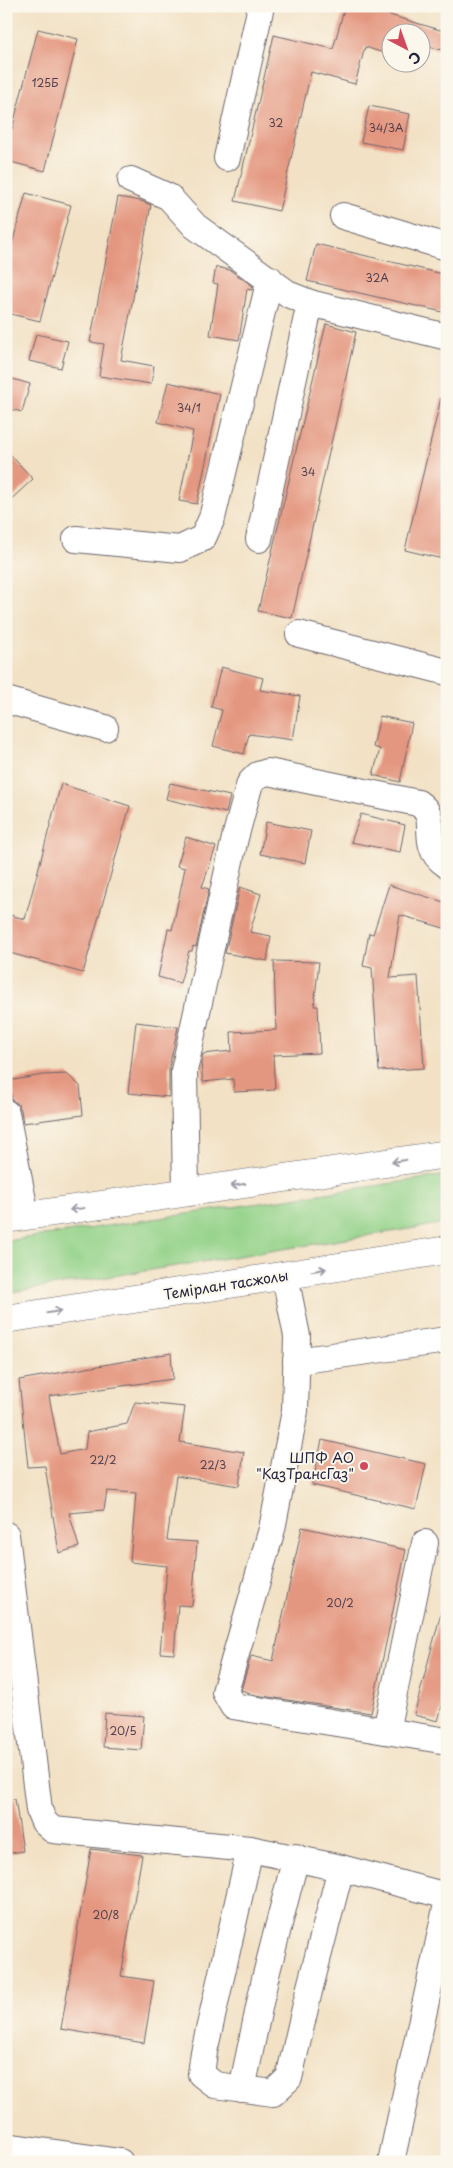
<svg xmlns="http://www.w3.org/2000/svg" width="453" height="2168" viewBox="0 0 453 2168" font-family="'Playpen Sans',sans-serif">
	<rect width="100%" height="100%" fill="#fbf7ec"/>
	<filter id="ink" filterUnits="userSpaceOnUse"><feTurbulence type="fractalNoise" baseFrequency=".02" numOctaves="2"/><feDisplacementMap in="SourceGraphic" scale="10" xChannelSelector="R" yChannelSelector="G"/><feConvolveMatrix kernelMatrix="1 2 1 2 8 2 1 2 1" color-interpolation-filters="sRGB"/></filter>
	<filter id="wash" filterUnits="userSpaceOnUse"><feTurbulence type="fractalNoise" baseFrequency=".0096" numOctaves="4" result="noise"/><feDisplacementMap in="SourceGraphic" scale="20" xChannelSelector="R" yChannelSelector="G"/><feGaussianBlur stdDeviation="1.12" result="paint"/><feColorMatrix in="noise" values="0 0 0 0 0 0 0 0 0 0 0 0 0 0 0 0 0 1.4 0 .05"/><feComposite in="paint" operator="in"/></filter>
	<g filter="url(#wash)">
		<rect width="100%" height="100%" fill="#f2e1c4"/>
		<polygon fill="#92d187" stroke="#5a7a61" points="447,1175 447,1223 6,1293 6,1241"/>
		<g id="blocks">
			<g fill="#e49780">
				<polygon points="345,6 377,6 376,11 447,32 447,51 420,45 420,32 390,32 390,55 365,47 355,84 311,72 279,211 235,201 274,35 333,49"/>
				<polygon points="38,29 78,39 45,171 7,161 10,147 6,146 6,128 12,129"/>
				<polygon points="369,106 410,114 403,150 361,142"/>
				<polygon points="26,193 71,205 40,321 6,313 6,266"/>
				<polygon points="118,197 141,201 151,205 121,360 154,366 151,384 99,376 104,344 90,342"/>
				<polygon points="316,244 447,275 447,313 307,281"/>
				<polygon points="216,267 230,270 253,286 252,290 247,289 239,340 210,335 218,284 213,283"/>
				<polygon points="326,324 356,332 292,618 258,611"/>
				<polygon points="36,334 68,341 61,368 29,361"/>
				<polygon points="6,377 30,384 22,412 6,408"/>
				<polygon points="168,382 220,394 197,504 179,501 193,431 158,422"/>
				<polygon points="441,398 447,399 447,560 405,550"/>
				<polygon points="6,450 33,479 6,504"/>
				<polygon points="221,667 263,678 260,690 300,696 293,740 249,734 244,754 213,746 222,710 211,707"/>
				<polygon points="380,716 412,723 400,782 373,775 380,749 373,747"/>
				<polygon points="170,783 230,796 226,813 166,799"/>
				<polygon points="61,784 130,806 83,973 6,952 6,914 25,919"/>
				<polygon points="361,814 405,825 400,852 351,842"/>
				<polygon points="266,822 311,831 305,863 260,854"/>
				<polygon points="186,837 216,847 202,887 209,889 196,947 193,946 192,951 189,951 180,983 158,977 168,929 172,930 185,868 177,866"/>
				<polygon points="389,885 447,903 447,929 400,915 390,978 418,976 424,1068 379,1071 372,968 363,966 369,933 373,934"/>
				<polygon points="240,887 261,894 250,932 271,936 267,961 225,953"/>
				<polygon points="274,961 319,962 314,1006 318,1006 320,1053 273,1055 275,1090 234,1092 233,1079 203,1082 201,1063 203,1054 232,1051 231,1032 276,1030"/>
				<polygon points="136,1022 178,1027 169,1068 169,1097 128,1093"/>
				<polygon points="67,1074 80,1086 83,1115 23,1123 21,1110 18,1104 12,1100 8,1081 43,1075"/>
				<polygon points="171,1353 173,1379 49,1396 60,1454 85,1449 87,1432 127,1424 135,1402 185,1407 180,1442 244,1452 239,1486 176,1476 167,1540 197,1542 192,1606 178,1605 174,1654 160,1653 167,1566 130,1562 136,1493 107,1491 104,1510 69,1513 79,1547 59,1553 45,1466 28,1467 19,1380"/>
				<polygon points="322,1440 426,1464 416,1509 312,1485"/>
				<polygon points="302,1527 406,1550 371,1713 256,1695 241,1690 251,1656 273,1661"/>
				<polygon points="442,1609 447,1610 447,1687 438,1721 414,1715"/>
				<polygon points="105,1713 144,1716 141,1750 103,1747"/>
				<polygon points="15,1799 23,1851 6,1854 6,1800"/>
				<polygon points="91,1849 142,1855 121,1976 154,1981 144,2043 61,2029"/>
			</g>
		</g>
	</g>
	<g filter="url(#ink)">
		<use href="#blocks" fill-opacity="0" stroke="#6b656b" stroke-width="1"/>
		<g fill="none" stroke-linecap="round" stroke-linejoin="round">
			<g stroke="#6b656b" stroke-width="28">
				<g id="minor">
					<polyline points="227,158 261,6"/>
					<polyline points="131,180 169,197 195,226 290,295 310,303 447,337"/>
					<polyline points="343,216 447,247"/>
					<polyline points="76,539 180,549 203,538 212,518 270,279"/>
					<polyline points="259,539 310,303"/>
					<polyline points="299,634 447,672"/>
					<polyline points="6,700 105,728"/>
					<polyline points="6,1113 26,1216"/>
					<path d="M186,1193L184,1071L235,838L250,783L258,775L268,772L418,803C436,815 427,828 432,846C434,854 441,861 447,865"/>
					<polyline points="285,1276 297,1336 295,1411 272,1529 225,1692 233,1706 447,1741"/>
					<polyline points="296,1361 447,1340"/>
					<polyline points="6,1535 39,1810 44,1822 53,1830 250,1849 341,1868 447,1896"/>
					<polyline points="386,1731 425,1543"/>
					<polyline points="250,1849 204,2052 201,2074 215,2085 273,2093 289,2078 309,1991 341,1868"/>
					<polyline points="242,2089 265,1979 296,1857"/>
					<polyline points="6,2146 120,2162"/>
					<polyline points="391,2162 447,1904"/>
				</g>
			</g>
			<g stroke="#6b656b" stroke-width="29">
				<g id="major">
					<polyline points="6,1219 447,1154"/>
					<polyline points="6,1319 447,1250"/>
				</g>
			</g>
			<use href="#minor" stroke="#fff" stroke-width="26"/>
			<use href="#major" stroke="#fff" stroke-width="28"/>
		</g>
		<defs><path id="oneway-shaft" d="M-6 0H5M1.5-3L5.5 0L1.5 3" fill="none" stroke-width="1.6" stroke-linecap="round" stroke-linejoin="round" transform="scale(1.25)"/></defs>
		<g stroke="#9c9ca7">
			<use href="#oneway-shaft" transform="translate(399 1161) rotate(171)"/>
			<use href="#oneway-shaft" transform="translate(238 1185) rotate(171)"/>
			<use href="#oneway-shaft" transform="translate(77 1209) rotate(172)"/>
			<use href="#oneway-shaft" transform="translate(319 1270) rotate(-9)"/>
			<use href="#oneway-shaft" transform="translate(54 1312) rotate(-9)"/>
		</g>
	</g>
	<circle fill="#d1495b" stroke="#fbf7ec" stroke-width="2" cx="364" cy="1466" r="5"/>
	<g text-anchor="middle" stroke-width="4" stroke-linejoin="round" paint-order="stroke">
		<g font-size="11" fill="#523f4c">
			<text x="45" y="87">125Б</text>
			<text x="276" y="127">32</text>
			<text x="386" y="132">34/3А</text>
			<text x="377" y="282">32А</text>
			<text x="189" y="412">34/1</text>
			<text x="308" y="476">34</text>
			<text x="103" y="1464">22/2</text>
			<text x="213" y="1469">22/3</text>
			<text x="340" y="1607">20/2</text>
			<text x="123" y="1735">20/5</text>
			<text x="106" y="1919">20/8</text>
		</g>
		<g font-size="14" fill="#22223b" stroke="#fbf7ec">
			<text transform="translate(226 1285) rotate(-9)" y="5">Темірлан тасжолы</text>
		</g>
		<g font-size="14" fill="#22223b" stroke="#fbf7ec" text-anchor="end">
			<text x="354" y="1463">ШПФ АО<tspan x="354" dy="16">"КазТрансГаз"</tspan></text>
		</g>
	</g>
	<rect width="453" height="2168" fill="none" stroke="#fbf7ec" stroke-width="25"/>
	<g transform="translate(406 48) rotate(139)"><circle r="24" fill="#fbf7ec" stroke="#a4a2a5"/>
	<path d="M0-4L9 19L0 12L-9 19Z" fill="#d1495b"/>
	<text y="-8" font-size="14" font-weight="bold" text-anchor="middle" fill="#22223b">С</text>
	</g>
</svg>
